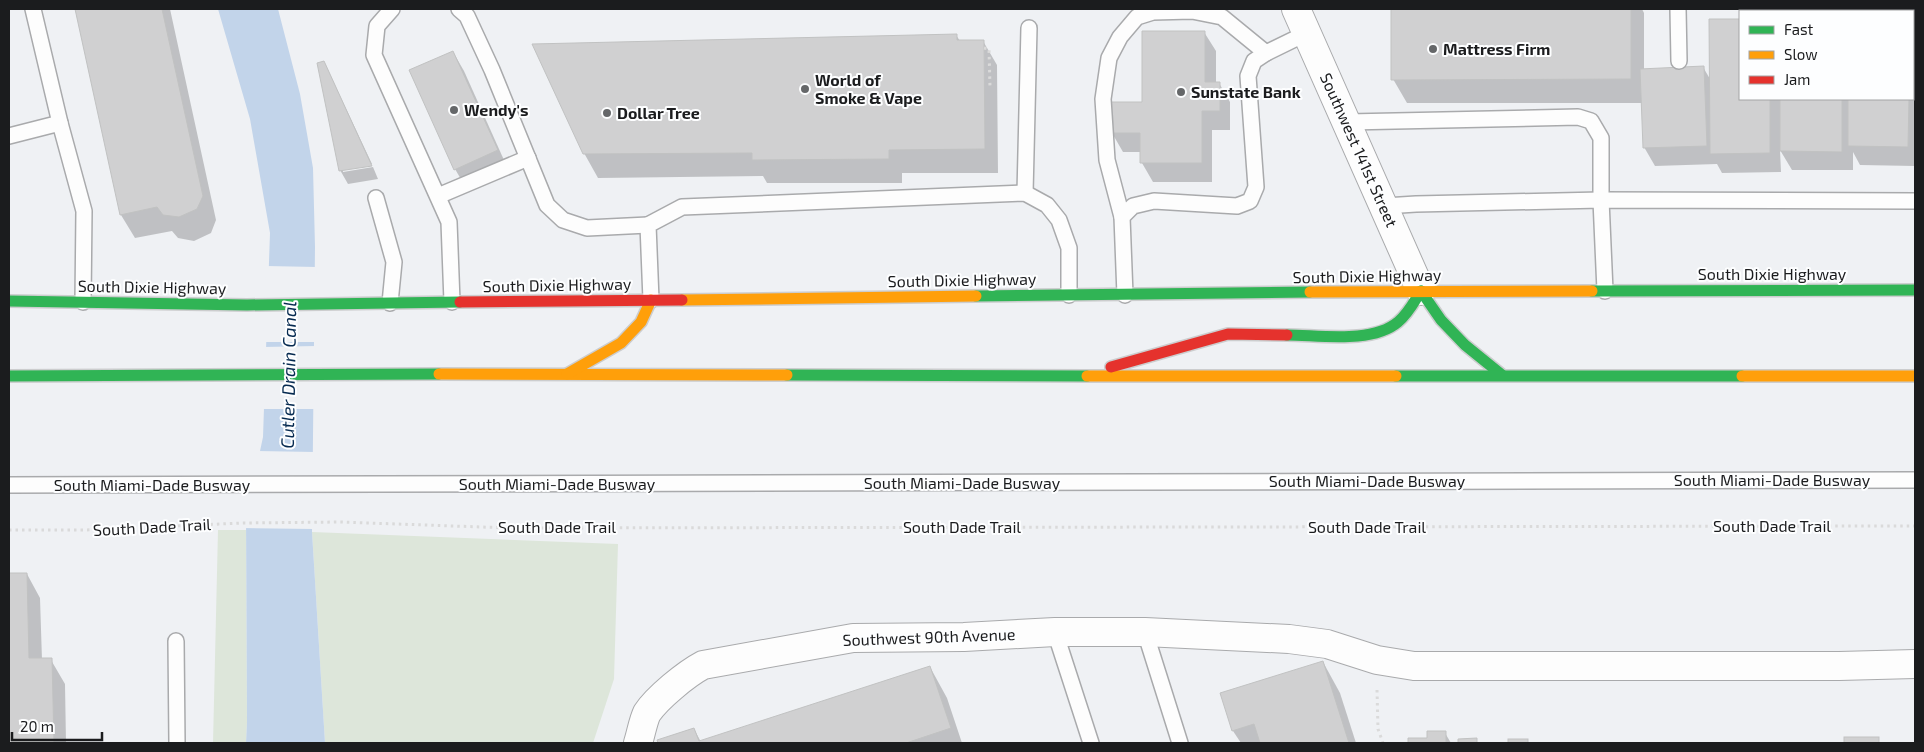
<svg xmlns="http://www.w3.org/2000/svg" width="1924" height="752" viewBox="0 0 1924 752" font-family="'Exo 2',sans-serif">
	<rect width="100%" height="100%" fill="#eff1f4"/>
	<g fill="#dde6da">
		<polygon points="218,530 246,530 247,722 246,743 213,743"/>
		<polygon points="312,532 618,544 614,679 593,743 325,743"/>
	</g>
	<polygon fill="#c2d4ea" points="218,9 278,9 300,94 313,168 315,247 312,532 325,743 246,743 247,722 246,517 263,437 270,233 250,119"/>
	<g fill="#eff1f4">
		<polygon points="266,266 317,267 316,342 263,342"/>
		<polygon points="316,346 315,409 261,409 263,347"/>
		<polygon points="257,451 315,452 314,529 243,528 243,517"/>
	</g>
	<g fill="#0003">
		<polygon points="76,9 170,9 216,220 211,233 194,241 178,238 172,231 135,238 121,215"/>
		<polygon points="1393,9 1642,9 1644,13 1644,70 1703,67 1710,79 1710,20 1740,20 1740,99 1913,99 1913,66 1915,70 1915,166 1860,165 1853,152 1853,170 1792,170 1780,150 1781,172 1722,173 1717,164 1655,166 1644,147 1642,103 1407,103 1393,79"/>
		<polygon points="1781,9 1844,9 1846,11 1781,11"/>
		<polygon points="1204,32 1216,51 1216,83 1219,83 1230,102 1230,130 1212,130 1212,182 1153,182 1142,163 1142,152 1123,152 1112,133 1143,103"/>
		<polygon points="956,35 960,41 983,41 997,65 998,173 902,173 902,183 767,183 763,176 598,178 584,153"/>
		<polygon points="453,52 464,71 508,169 466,188 455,169"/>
		<polygon points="324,62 372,164 343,169 343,172 373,167 378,179 348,184 340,170"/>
		<polygon points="27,574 40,598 42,660 51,660 65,684 66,743 9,743 9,575"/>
		<polygon points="1323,662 1340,693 1356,743 1241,743 1233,731 1222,694"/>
		<polygon points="930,667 947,698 962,743 659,743 659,741 694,729 701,742"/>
		<polygon points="1445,733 1451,743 1410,743 1410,739 1428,739"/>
	</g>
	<g fill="#d0d0d1" stroke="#c1c2c2">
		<polygon points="75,9 162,9 203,196 197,209 179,217 163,215 157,207 120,215"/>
		<polygon points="1391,9 1631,9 1631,79 1391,80"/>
		<rect x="1780" y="9" width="62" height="2"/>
		<polygon points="1709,19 1740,19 1740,99 1770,99 1770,153 1710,154"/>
		<polygon points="1142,31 1205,31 1205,82 1220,82 1220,111 1202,111 1202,163 1140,163 1140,133 1111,133 1111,102 1142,102"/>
		<polygon points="957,34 957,40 984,40 985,149 889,150 889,159 752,160 752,153 583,154 532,44"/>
		<polygon points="453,51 498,150 454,170 409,70"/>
		<polygon points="324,61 372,166 339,171 317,63"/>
		<polygon points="1704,66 1707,146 1643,148 1640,69"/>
		<polygon points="1780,99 1842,99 1842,152 1780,151"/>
		<polygon points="1848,99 1909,99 1908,147 1848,146"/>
		<polygon points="9,573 27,573 29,658 52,658 54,743 9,743"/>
		<polygon points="1323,661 1349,743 1260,743 1254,724 1232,731 1220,693"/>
		<polygon points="930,666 951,728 906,743 658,743 657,740 694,728 699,741"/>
		<polygon points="1427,731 1446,731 1446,743 1408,743 1408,738 1427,738"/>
		<rect x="1844" y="737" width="35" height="6"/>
		<polygon points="1477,738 1477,743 1458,743 1458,739"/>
		<rect x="1508" y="739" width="20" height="4"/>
	</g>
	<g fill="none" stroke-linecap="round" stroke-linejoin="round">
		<g stroke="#a9aaac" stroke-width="18">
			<g id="lane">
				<polyline points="33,9 60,123"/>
				<polyline points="392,9 377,26 374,55 449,222 452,302"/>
				<polyline points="459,9 467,16 492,70 547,205 563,220 587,228 648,225"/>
				<polyline points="1678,9 1679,61"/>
				<polyline points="1348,122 1578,117 1591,121 1601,138 1601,200 1605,291"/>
				<polyline points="9,136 60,123 84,211 83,302"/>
				<polyline points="1025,193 1029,28"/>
				<polyline points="438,196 528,158"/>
				<polyline points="376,198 394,262 390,303"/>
				<polyline points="1385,206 1416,204 1601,200 1915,201"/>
				<polyline points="1122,217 1107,160 1103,99 1109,58 1120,37 1137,17 1153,12 1192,11 1222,17 1266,53"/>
				<polyline points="1125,295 1122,217 1133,206 1154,201 1237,206 1250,201 1256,187 1248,76 1254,61 1266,53 1307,33"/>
				<polyline points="651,300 648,225 682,207 1025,193 1047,205 1059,220 1069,248 1069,295"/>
				<polyline points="9,485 1915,480"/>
				<polyline points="1055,632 1091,743"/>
				<polyline points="1145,632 1180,743"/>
				<polyline points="176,641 177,743"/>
			</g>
		</g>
		<g stroke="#a9aaac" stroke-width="30">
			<g id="street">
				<polyline points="1296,9 1421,291"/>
				<path d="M638,743C641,734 643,721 647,713C657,698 686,674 703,665L853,638L964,637L1055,632H1145L1289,639L1327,644L1377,660L1414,666H1839L1915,664"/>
			</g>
		</g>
		<g stroke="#cccdce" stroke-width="14">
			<g id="fast">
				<polyline points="1421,291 1441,320 1465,345 1502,375"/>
				<polyline points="1592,291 1915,290"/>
				<polyline points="976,296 1310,292"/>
				<polyline points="9,301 247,305 460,302"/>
				<path d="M1287,335C1319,335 1372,344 1398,322C1408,314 1414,302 1421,291"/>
				<polyline points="787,375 1087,376"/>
				<polyline points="9,376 439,374"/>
				<polyline points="1396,376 1742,376"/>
			</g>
		</g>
		<g stroke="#cccdce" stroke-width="14">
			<g id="slow">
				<polyline points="1310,292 1592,291"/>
				<polyline points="682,300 976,296"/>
				<polyline points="439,374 787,375"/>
				<polyline points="567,374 621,343 641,322 651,300"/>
				<polyline points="1087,376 1396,376"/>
				<polyline points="1742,376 1915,376"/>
			</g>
		</g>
		<g stroke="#cccdce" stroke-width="14">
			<g id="jam">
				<polyline points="460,302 682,300"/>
				<polyline points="1111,367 1228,334 1287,335"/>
			</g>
		</g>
		<g stroke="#dadada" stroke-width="3" stroke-dasharray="2.5 4" stroke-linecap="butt">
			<polyline points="984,48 989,49 990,87"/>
			<polyline points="9,530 86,530 242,523 340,522 510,528 1915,526"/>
			<polyline points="1377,690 1378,729 1383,743"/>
		</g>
		<use href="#lane" stroke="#fdfdfd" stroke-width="15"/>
		<use href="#street" stroke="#fdfdfd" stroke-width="28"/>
		<use href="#fast" stroke="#30b455" stroke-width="11"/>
		<use href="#slow" stroke="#ff9f0a" stroke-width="11"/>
		<use href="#jam" stroke="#e5322d" stroke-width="11"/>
	</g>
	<g fill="#656769" stroke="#fdfeff" stroke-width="2">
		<circle cx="1433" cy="49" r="5"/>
		<circle cx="805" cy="89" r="5"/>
		<circle cx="1181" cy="92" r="5"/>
		<circle cx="454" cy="110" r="5"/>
		<circle cx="607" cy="113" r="5"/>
	</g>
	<g text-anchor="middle" stroke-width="4" stroke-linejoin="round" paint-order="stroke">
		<g font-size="16" font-weight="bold" fill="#1b1c1e" stroke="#fdfeff" text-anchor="start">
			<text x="1443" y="55">Mattress Firm</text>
			<text x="815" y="86">World of<tspan x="815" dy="18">Smoke &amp; Vape</tspan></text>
			<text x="1191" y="98">Sunstate Bank</text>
			<text x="464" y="116">Wendy's</text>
			<text x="617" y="119">Dollar Tree</text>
		</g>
		<g font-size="16" fill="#1b1c1e" stroke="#fdfeff">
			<text transform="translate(1359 150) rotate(66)" y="6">Southwest 141st Street</text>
			<text x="1772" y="280">South Dixie Highway</text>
			<text transform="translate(1367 276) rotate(-1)" y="6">South Dixie Highway</text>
			<text transform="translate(962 280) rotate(-1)" y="6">South Dixie Highway</text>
			<text transform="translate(557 285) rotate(-1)" y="6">South Dixie Highway</text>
			<text transform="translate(152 287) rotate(1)" y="6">South Dixie Highway</text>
			<text x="1772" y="486">South Miami-Dade Busway</text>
			<text x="1367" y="487">South Miami-Dade Busway</text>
			<text x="962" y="489">South Miami-Dade Busway</text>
			<text x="557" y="490">South Miami-Dade Busway</text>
			<text x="152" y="491">South Miami-Dade Busway</text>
			<text x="1772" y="532">South Dade Trail</text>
			<text transform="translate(152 527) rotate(-3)" y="6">South Dade Trail</text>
			<text x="557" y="533">South Dade Trail</text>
			<text x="962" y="533">South Dade Trail</text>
			<text x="1367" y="533">South Dade Trail</text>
			<text transform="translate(929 637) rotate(-2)" y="6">Southwest 90th Avenue</text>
		</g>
		<g font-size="18" font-style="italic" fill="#062a50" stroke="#fdfeff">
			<text transform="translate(289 375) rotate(-89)" y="6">Cutler Drain Canal</text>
		</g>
	</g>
	<rect width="1924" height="752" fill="none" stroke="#1b1c1e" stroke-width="20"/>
	<rect x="1739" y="10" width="175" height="90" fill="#fdfeff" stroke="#a3a4a5"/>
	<rect x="1749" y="26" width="25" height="8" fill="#30b455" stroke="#a3a4a5"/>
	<text x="1784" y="35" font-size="15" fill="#1b1c1e">Fast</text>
	<rect x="1749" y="51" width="25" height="8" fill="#ff9f0a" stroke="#a3a4a5"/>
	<text x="1784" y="60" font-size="15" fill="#1b1c1e">Slow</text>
	<rect x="1749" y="76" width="25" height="8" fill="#e5322d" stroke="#a3a4a5"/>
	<text x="1784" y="85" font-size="15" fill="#1b1c1e">Jam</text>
	<path d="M12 732v8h90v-8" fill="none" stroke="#1b1c1e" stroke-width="2.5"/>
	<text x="20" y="732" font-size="15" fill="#1b1c1e" stroke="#fdfeff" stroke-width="4" paint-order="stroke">20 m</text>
</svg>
